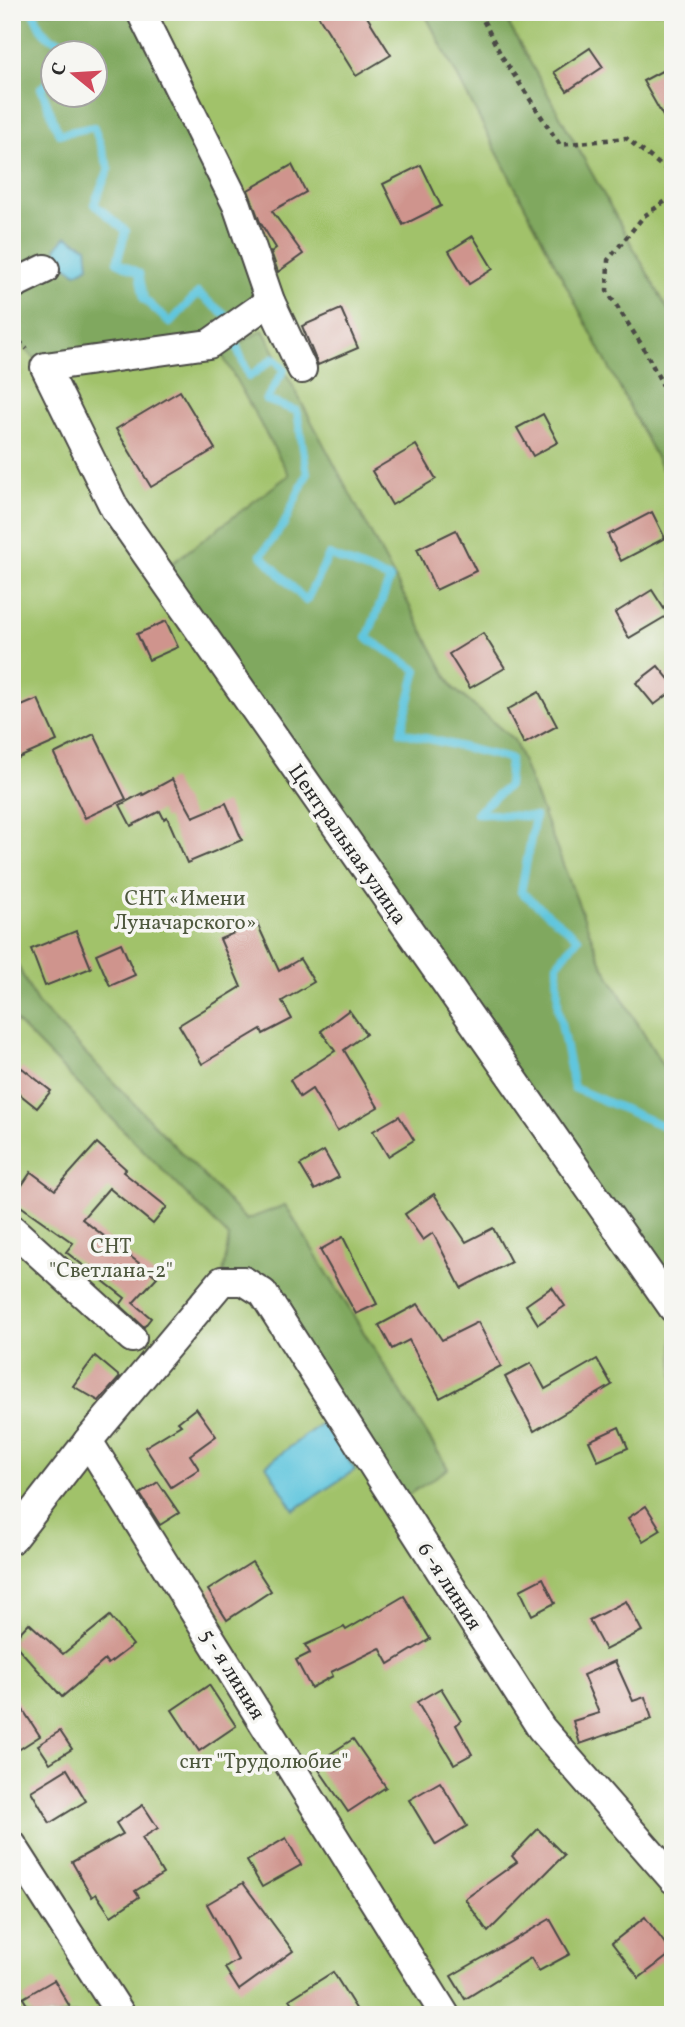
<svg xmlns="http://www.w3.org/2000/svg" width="685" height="2027" viewBox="0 0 685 2027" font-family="Vollkorn,serif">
	<rect width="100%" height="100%" fill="#f6f6f2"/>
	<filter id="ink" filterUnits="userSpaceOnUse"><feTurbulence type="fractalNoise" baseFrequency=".0143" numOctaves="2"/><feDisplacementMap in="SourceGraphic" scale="14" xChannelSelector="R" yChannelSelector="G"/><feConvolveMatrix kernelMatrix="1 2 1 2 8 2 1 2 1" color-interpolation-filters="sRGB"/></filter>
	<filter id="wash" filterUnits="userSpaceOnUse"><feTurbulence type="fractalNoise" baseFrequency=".00686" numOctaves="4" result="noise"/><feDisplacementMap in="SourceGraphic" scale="28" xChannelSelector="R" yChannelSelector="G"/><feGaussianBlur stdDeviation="1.57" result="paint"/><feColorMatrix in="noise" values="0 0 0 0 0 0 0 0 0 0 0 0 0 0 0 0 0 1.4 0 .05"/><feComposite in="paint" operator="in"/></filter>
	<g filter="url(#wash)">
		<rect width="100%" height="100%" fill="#f0eddb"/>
		<g fill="#a1c26a" stroke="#66764a" stroke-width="2">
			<polygon points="141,12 424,12 673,490 673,1083 602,964 514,740 453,688 295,391 222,353 290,474 673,1308 673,2015 12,2015 12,1017 229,1237 263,1293 448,1468 285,1205 247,1221 37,1003 12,955 12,335 47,370"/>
			<polygon points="502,12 673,12 673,319"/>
		</g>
		<g fill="#80a85e" stroke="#566a44" stroke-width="2" fill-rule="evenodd">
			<path d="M12,12H141L265,304L209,344L46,370L12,335ZM52,52H94V94H52Z"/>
			<polygon points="424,12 502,12 673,319 673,490"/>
			<polygon points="263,330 453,688 514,740 602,964 673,1083 673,1308 159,573 289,475 221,353"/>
			<polygon points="12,955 37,1003 246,1220 285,1205 448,1469 397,1502 263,1294 222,1281 229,1237 12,1017"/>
		</g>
		<g fill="#60c6de" stroke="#467884" stroke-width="2">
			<polygon points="66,236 87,247 89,266 76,273 61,262 56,248"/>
			<polygon points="323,1422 355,1470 294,1510 266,1465"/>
		</g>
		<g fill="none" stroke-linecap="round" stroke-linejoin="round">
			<g stroke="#60c6de" stroke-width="8">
				<path d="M34,12C40,35 52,44 77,42L74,52"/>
				<polyline points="52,81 48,82 41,88 59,134 94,127 109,169 94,204 126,231 117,262 139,273 144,299 170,323 198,293 224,314"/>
				<polyline points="233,337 249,377 274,358 284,370 266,400 297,411 307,474 284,524 261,555 306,601 329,555 390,579 367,638 417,670 401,732 510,759 508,786 476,813 535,817 521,892 578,938 557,964 558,1008 574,1088 673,1130"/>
			</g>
		</g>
		<g id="blocks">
			<g fill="#cf948d">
				<polygon points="316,12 364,12 391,55 356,76"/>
				<polygon points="590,48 603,67 567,91 554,72"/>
				<polygon points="673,65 673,134 643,81"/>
				<polygon points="292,165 306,192 272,211 303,254 278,272 271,252 276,248 260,222 248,190"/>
				<polygon points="421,165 441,206 403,225 383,184"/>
				<polygon points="473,236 493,269 469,284 449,251"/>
				<polygon points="341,309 358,348 318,365 302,326"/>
				<polygon points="180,391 215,449 151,487 116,429"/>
				<polygon points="543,414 558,442 533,456 517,428"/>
				<polygon points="416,445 436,479 392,505 372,471"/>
				<polygon points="652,512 665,538 621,561 608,535"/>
				<polygon points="456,530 476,571 436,590 417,549"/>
				<polygon points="652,590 668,615 629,638 615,613"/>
				<polygon points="166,621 178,647 149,660 137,634"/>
				<polygon points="483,633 505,668 470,688 449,654"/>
				<polygon points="658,666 673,684 673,691 654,705 636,683"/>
				<polygon points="539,692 557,726 524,744 507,710"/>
				<polygon points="38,699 57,741 12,761 12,710"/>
				<polygon points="94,734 126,799 85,818 54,754"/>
				<polygon points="172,779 193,817 226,803 242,840 187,863 167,817 164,819 160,811 131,826 120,805 142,793 143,795"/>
				<polygon points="257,923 279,971 300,959 314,982 282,1001 292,1019 263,1034 261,1029 202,1064 179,1025 241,987 220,939"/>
				<polygon points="76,931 91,968 45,986 31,949"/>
				<polygon points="121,943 135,975 110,986 96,954"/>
				<polygon points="349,1010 366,1034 344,1050 378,1107 337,1131 312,1089 300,1097 290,1080 335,1051 321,1031"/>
				<polygon points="22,1068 51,1091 37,1108 12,1088 12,1081"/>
				<polygon points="399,1116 414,1140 388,1156 373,1131"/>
				<polygon points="97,1143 126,1169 123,1172 167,1207 153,1224 109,1188 82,1219 157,1277 133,1303 151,1318 144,1327 120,1305 125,1298 66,1252 73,1243 12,1200 31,1172 55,1190"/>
				<polygon points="324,1151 339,1177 315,1190 300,1165"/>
				<polygon points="434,1194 466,1242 493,1228 511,1262 461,1288 433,1233 423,1240 405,1214"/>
				<polygon points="343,1237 377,1304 356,1314 320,1250"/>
				<polygon points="552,1287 565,1306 538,1324 526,1305"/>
				<polygon points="418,1304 442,1340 478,1322 501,1366 440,1398 409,1340 392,1349 379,1325"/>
				<polygon points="95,1356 120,1377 99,1401 73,1386"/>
				<polygon points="597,1359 612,1385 534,1431 505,1377 531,1363 545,1389"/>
				<polygon points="196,1408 216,1436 190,1455 199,1469 171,1487 145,1447 181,1425 178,1422"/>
				<polygon points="619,1427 628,1448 598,1461 589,1441"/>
				<polygon points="158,1482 179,1513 160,1525 140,1494"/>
				<polygon points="646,1506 661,1530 643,1541 628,1518"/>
				<polygon points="252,1562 271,1591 227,1620 208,1590"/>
				<polygon points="543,1578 555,1603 532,1615 520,1590"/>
				<polygon points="404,1596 430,1639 389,1664 380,1648 331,1672 333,1676 311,1688 296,1660 310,1653 305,1645 344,1627 346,1630"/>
				<polygon points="626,1601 642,1631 605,1650 589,1620"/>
				<polygon points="110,1616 133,1645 108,1664 105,1660 62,1697 12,1641 29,1623 63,1654"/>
				<polygon points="615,1661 633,1701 645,1697 652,1719 580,1744 573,1721 599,1713 583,1675"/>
				<polygon points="209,1685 236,1726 199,1751 172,1710"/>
				<polygon points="441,1688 461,1721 456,1725 472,1754 454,1764 417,1702"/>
				<polygon points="12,1693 40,1736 12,1754"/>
				<polygon points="60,1731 72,1749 50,1763 38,1745"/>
				<polygon points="353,1739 386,1787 348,1812 315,1764"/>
				<polygon points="67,1769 86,1801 50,1823 31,1791"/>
				<polygon points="440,1782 467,1826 436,1845 409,1800"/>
				<polygon points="143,1805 158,1828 142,1838 163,1874 135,1891 139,1897 111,1916 96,1894 92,1897 72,1862 123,1834 116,1823"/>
				<polygon points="538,1829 564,1855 488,1932 465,1899 517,1862 512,1856"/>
				<polygon points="286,1838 301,1865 262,1887 247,1861"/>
				<polygon points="243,1883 293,1951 239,1990 225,1968 238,1960 207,1904"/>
				<polygon points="645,1917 672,1953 639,1978 612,1943"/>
				<polygon points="550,1919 570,1954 539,1971 531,1958 465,1999 451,1976"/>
				<polygon points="333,1972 360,2015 300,2015 290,1999"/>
				<polygon points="54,1980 70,2007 57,2015 33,2015 23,1998"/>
			</g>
		</g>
	</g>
	<g filter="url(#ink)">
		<use href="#blocks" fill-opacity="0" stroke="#494845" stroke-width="2"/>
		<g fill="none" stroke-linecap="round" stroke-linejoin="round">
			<g stroke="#494845" stroke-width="32">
				<g id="minor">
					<polyline points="141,12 237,205 270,301 302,369"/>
					<polyline points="12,285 45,269"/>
					<polyline points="270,301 209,344 45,367 115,509 673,1308"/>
					<polyline points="12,1229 132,1338"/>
					<polyline points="88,1441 445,2015"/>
					<polyline points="12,1539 88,1441 222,1281 244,1281 263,1293 541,1728 673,1879"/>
					<polyline points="12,1845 121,2015"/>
				</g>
			</g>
			<g stroke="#494845" stroke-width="4.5" stroke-dasharray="5 5" stroke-linecap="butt">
				<polyline points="479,12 501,55 560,145 626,138 673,175"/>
				<polyline points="673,196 644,216 608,260 607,291 643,347 673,405"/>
				<polyline points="12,334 27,349"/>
			</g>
			<use href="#minor" stroke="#fff" stroke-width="28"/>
		</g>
	</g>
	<g text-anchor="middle" stroke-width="7" stroke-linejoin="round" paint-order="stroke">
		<g font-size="21" fill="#2b2b2b" stroke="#f6f6f2">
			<text transform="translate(348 844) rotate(55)" y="7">Центральная улица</text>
			<text transform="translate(450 1586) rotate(57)" y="7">6 -я линия</text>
			<text transform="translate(233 1674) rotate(58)" y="7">5 - я линия</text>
		</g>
		<g font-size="21" fill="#4e583e" stroke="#f6f6f2">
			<text x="185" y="905">СНТ «Имени<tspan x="185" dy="24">Луначарского»</tspan></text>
			<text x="111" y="1253">СНТ<tspan x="111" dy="24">"Светлана-2"</tspan></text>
			<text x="264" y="1768">снт "Трудолюбие"</text>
		</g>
	</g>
	<rect width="685" height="2027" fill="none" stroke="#f6f6f2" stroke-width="42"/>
	<g transform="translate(74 74) rotate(288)"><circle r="33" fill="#f6f6f2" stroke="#a5a5a2" stroke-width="2"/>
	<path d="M0-5L12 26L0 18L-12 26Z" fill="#d1495b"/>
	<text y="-10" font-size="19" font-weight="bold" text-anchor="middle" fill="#2b2b2b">С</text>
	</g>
</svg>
